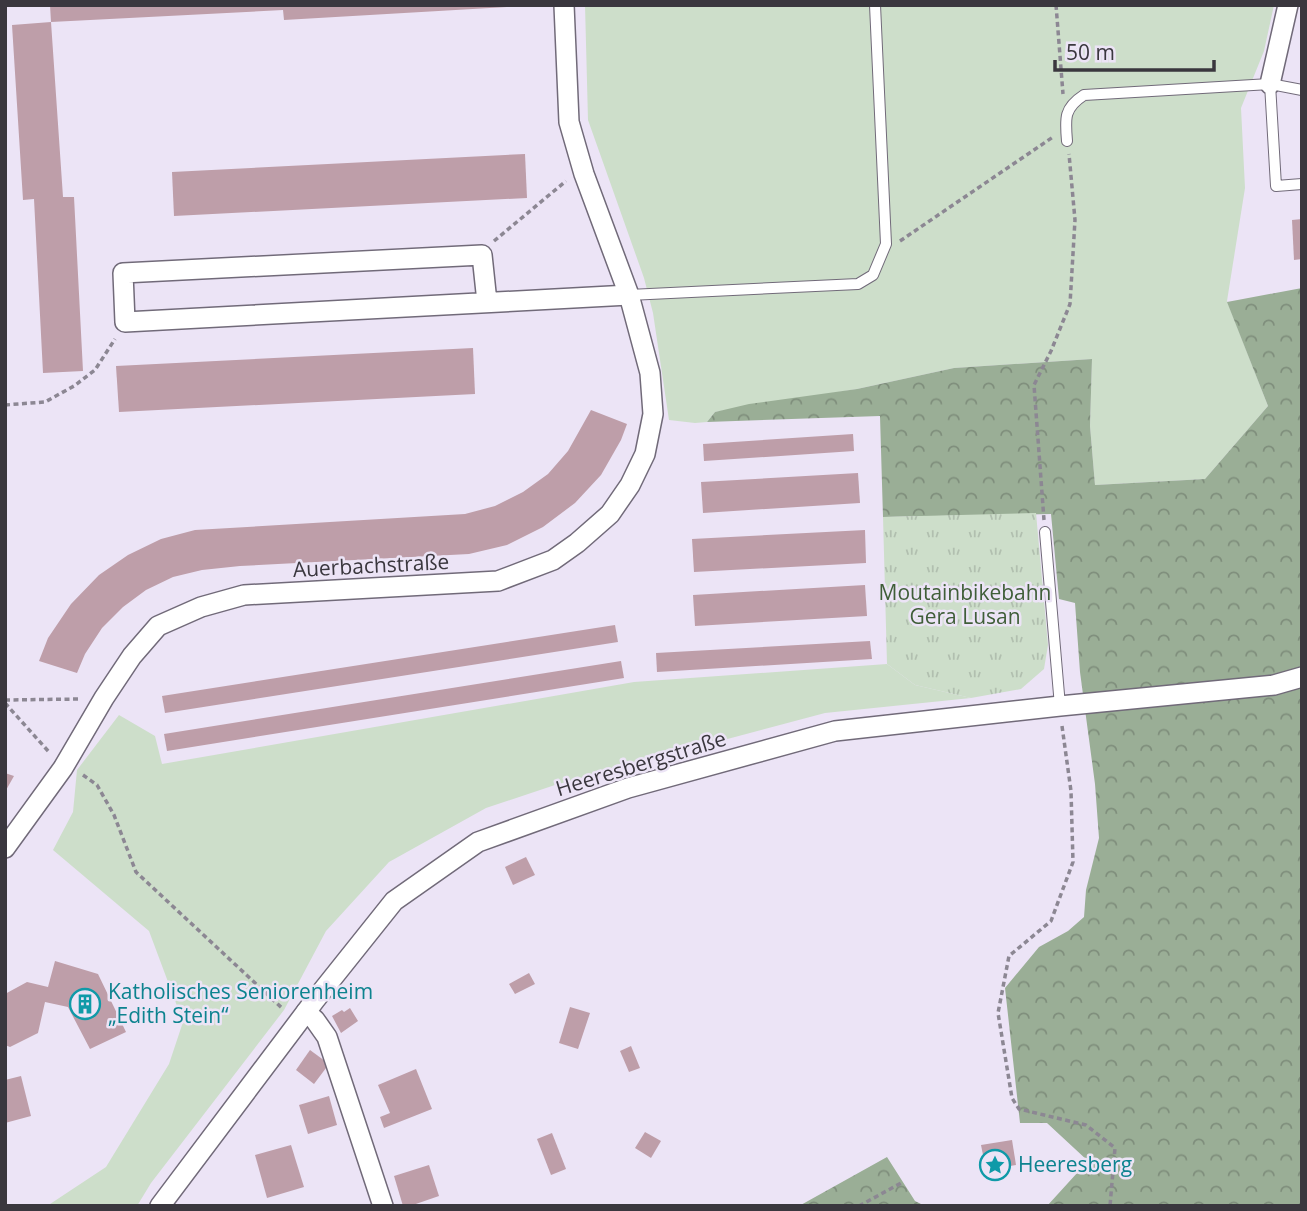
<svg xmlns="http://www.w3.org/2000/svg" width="1307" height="1211" viewBox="0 0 1307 1211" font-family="'Open Sans',sans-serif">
	<defs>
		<pattern id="forest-crowns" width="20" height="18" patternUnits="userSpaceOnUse" patternTransform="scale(1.75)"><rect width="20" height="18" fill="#9aae96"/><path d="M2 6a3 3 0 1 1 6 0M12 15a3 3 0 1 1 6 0" fill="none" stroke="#7f8e7c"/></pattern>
		<pattern id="park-tufts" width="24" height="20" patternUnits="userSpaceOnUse" patternTransform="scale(1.75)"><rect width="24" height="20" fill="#cddeca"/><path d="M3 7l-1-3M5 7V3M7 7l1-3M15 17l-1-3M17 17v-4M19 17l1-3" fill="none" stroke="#b1bfaf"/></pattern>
	</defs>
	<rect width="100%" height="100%" fill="#ece4f6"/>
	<g fill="#cddeca">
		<polygon points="585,5 1274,5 1264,51 1241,108 1245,188 1227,301 1268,406 1205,479 1095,485 1090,426 1092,359 954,368 857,389 715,412 707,422 695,423 669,420 653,313 644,278 588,120"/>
		<polygon points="887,664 915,685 971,698 825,713 555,785 486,808 389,862 326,931 284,1010 151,1183 137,1206 47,1206 106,1167 169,1064 183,1022 149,931 53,850 73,812 77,770 119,715 155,736 162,764 634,682"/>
	</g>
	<g fill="url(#forest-crowns)">
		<polygon points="1302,288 1302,1206 1047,1206 1088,1161 1047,1123 1020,1123 1005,988 1039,947 1068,931 1084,917 1086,890 1099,838 1095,784 1080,672 1075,603 1059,599 1051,514 883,517 880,416 707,422 715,412 749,404 857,389 954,368 1092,359 1090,426 1095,485 1205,479 1268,406 1227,302"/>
		<polygon points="887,1157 915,1201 925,1206 799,1206"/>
	</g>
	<polygon fill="url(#park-tufts)" points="1036,513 1048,645 1044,669 1021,689 971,698 915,685 887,664 883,517"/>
	<g fill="#be9ea9">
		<polygon points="50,5 507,5 507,7 284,20 283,10 51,22 63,197 74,197 83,371 43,373 34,199 23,200 12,25 51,22"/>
		<polygon points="525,154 527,198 174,216 172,172"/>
		<polygon points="1302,219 1302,259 1294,260 1292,220"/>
		<polygon points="473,348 475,394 119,412 116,366"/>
		<polygon points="591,410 627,424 621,440 601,475 575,503 543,527 507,545 469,554 240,566 202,570 173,577 146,590 123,607 102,628 85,654 77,673 39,661 48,638 71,604 99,575 128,555 161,539 195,530 465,514 495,506 523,492 548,474 568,451"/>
		<polygon points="853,434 854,451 704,461 703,444"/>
		<polygon points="858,473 860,503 703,513 701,482"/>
		<polygon points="865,530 866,563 694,572 692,539"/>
		<polygon points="865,585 867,616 695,626 693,595"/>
		<polygon points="615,625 618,642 165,713 162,696"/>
		<polygon points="870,641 872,659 657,672 656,653"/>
		<polygon points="621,661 624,678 167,751 164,734"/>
		<polygon points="5,773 14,776 5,792"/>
		<polygon points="526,857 535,875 513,885 505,867"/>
		<polygon points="55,961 98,974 126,1032 90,1049 68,1007 45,1002 38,1033 10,1047 5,1045 5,994 27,982 48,987"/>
		<polygon points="529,973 535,984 515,994 509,984"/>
		<polygon points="570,1007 590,1013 578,1049 559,1043"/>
		<polygon points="350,1008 358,1021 341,1033 332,1016 342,1010 344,1012"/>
		<polygon points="631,1046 640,1068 629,1072 620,1051"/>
		<polygon points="310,1050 329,1064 314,1084 296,1070"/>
		<polygon points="416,1069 432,1109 384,1128 380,1117 390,1113 378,1085"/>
		<polygon points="21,1076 31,1116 5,1123 5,1080"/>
		<polygon points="329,1096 337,1125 308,1134 299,1105"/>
		<polygon points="645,1132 661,1141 651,1158 635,1148"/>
		<polygon points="552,1133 566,1169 551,1175 537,1139"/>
		<polygon points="1012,1140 1016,1165 986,1170 981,1145"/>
		<polygon points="291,1145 304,1187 267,1198 255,1155"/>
		<polygon points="429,1165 439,1196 410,1206 403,1206 394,1176"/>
	</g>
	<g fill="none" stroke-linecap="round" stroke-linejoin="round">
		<g stroke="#716a79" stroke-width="12">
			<g id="lane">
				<polyline points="1270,84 1276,186 1302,184"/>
				<path d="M1067,141C1065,118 1064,108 1084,95L1270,84L1302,90"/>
				<polyline points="629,295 858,284 873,275 886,244 875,5"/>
				<polyline points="1045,532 1060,706"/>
			</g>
		</g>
		<g stroke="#716a79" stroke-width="22">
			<g id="street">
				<polyline points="1270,84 1288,5"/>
				<polyline points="487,302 482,255 123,273 125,322 629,295"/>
				<polyline points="5,848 63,768 104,698 132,656 158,626 201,607 244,595 498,581 553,560 577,543 610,514 630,485 645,454 653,414 650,373 629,295 584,174 569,122 564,5"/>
				<polyline points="306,1012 315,1020 327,1037 383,1206"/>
				<polyline points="160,1206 315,1000 394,901 478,842 628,788 835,731 1060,706 1274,685 1302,677"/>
			</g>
		</g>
		<g stroke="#8c8793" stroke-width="3.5" stroke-dasharray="5 3.5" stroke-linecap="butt">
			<polyline points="1056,5 1063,94"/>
			<polyline points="494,241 566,181"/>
			<polyline points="900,241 1053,137"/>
			<polyline points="5,405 45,402 74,386 95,370 115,339"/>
			<polyline points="1044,520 1034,385 1051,351 1070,304 1075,220 1069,154"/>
			<polyline points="5,700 80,699"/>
			<polyline points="5,703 49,752"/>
			<polyline points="1062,726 1071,791 1073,862 1051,921 1009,956 998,1013 1012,1098 1019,1109 1086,1125 1115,1148 1110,1206"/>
			<polyline points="83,775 97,785 114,815 136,872 283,1009"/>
			<polyline points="859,1206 903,1182"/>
		</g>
		<use href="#lane" stroke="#fff" stroke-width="10"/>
		<use href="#street" stroke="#fff" stroke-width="19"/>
	</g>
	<defs>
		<g id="building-ring" transform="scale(1.575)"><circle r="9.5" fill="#ece4f6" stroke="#0f9aa8" stroke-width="1.5"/><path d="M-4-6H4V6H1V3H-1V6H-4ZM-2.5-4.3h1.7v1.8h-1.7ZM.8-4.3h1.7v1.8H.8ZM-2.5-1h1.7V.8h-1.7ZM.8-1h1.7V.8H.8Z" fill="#0f9aa8"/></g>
		<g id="sight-ring" transform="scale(1.575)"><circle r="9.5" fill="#ece4f6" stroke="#0f9aa8" stroke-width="1.5"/><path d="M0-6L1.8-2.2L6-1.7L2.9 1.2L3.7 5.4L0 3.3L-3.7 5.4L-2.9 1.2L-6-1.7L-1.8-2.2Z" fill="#0f9aa8"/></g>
	</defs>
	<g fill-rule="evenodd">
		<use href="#building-ring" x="85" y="1004"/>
		<use href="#sight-ring" x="995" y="1165"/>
	</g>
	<g text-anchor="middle" stroke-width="5" stroke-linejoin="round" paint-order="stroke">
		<g font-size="21" fill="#3a373e" stroke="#ece4f6">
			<text transform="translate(371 566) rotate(-3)" y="7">Auerbachstraße</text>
			<text transform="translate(641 764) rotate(-17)" y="7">Heeresbergstraße</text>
		</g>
		<g font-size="21" fill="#3f5e38" stroke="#ece4f6">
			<text x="965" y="600">Moutainbikebahn<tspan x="965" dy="24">Gera Lusan</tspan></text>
		</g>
		<g font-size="21" fill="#0d838f" stroke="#ece4f6" text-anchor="start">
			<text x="108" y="999">Katholisches Seniorenheim<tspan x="108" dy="24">„Edith Stein“</tspan></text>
			<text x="1018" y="1172">Heeresberg</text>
		</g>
	</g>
	<rect width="1307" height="1211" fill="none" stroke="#3a373e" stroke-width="14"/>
	<path d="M1055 60v10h159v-10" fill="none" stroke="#3a373e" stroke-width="3.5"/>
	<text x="1066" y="60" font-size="21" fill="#3a373e" stroke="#ece4f6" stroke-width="5" paint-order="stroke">50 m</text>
</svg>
